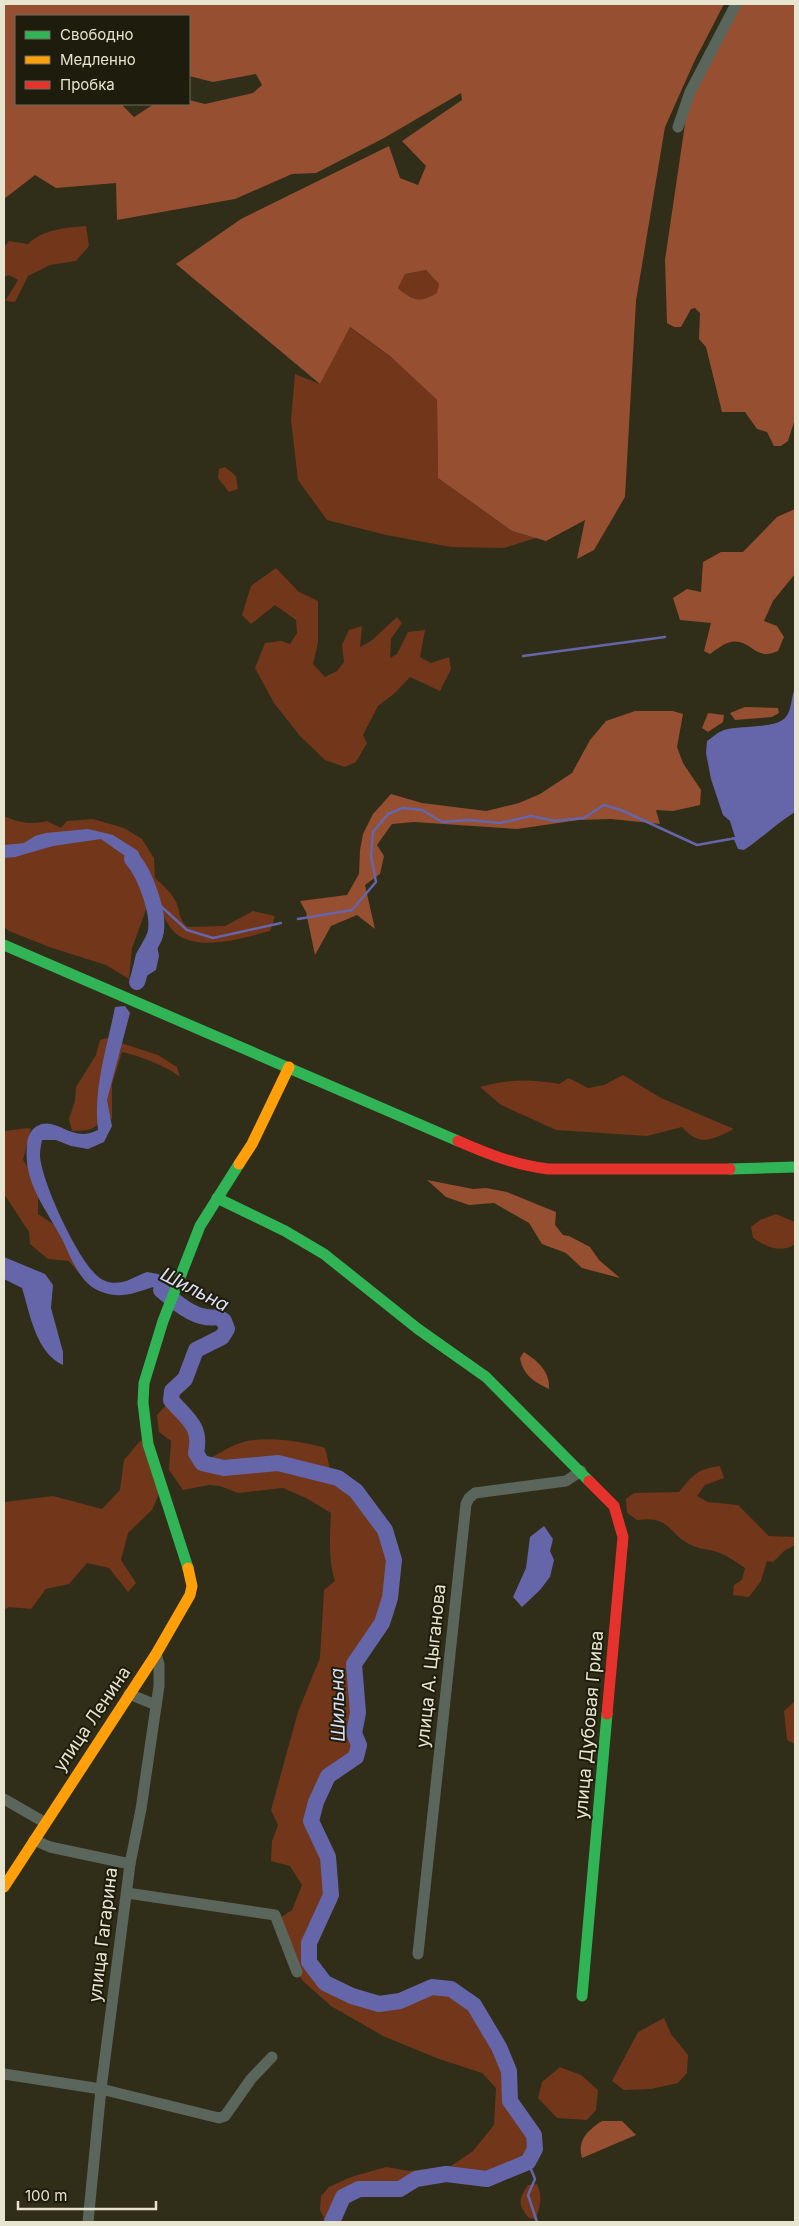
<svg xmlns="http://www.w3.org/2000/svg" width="799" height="2226" viewBox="0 0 799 2226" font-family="Inter,sans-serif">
	<rect width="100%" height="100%" fill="#302d18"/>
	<g fill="#72361b">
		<path d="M86,226L89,246L76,261L50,265L28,276L15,302L5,301L18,280L9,275L4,277V247L9,241L28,244C43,229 66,228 86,226Z"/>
		<path d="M426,270L439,284L438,293C420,303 413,301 398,288L405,274Z"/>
		<polygon points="349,327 390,356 437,400 438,478 512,531 536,538 504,548 451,547 386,535 327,520 298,480 291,420 295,374 320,384"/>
		<polygon points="225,467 236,476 238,489 229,492 218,478 219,469"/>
		<polygon points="276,568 299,592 318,601 318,643 313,664 325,677 337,671 344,662 342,645 349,630 362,626 360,647 371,641 397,617 402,623 391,639 390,658 397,654 408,632 425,630 420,657 431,663 449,657 451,669 440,691 410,677 395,693 378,706 363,735 367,743 356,762 345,767 325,760 300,736 274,703 255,668 265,643 281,641 290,644 297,633 296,620 275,605 251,624 242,615 251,586"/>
		<path d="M4,816C20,823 30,825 47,821L61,828L67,821L93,819L124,828L142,839L154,858L155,878C163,885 171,892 176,902C181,912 177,916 187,927L225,926L253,911L275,916L270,931C243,938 207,950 181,937C167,930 160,907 151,896L132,948L129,979L106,965L52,948L9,931L4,927Z"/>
		<path d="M106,1038L158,1055L177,1067L180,1077C167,1066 139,1056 122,1052L112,1084V1119L104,1112C97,1131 91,1130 72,1131L69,1119L75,1101L76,1087L96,1055L100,1040Z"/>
		<path d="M623,1075L661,1098L734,1129C712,1140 699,1147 682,1127L647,1136L556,1130L501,1105L480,1087C509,1079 530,1079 559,1084L569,1078L588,1088L604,1085Z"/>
		<polygon points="28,1128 31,1129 23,1160 38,1181 38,1214 64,1231 90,1278 79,1273 69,1261 48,1259 30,1244 29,1232 4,1194 4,1131"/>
		<path d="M776,1214L795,1222V1244C781,1254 765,1246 753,1238L751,1227L760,1220Z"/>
		<path d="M171,1400C187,1419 202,1426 196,1453L202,1462C215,1457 227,1447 240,1443C263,1435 303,1441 325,1448L330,1469L338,1478L356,1491L385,1530L394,1560L390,1598L382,1623L354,1664L358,1713L354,1733L359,1745L356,1757L328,1776L316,1802L311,1821L328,1857L331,1895L326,1898L307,1927L309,1962L325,1983L352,1996L379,2004L400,2001L432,1987L451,1989L474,2005L499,2047L509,2071L511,2101L534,2135L535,2149L528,2162L487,2179L446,2174L416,2179L400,2189H359L343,2197L336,2222H323L324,2218L320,2210L321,2196L329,2187L351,2177L386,2167L409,2171L451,2166L473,2151L494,2125L496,2088L482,2073L439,2059L383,2036L331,2006L303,1981L297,1972L280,1918L292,1910L302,1885L290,1866L271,1861L272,1841L278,1825L271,1810L298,1712L320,1658L324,1590L335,1581C328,1559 330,1536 331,1513L306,1498L283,1488L238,1493L220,1486L209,1485L183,1490L169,1470L171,1441L159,1432L157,1415Z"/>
		<polygon points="141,1440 159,1494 152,1510 128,1533 121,1560 136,1583 128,1592 109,1568 87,1563 69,1584 46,1589 31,1609 9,1607 4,1610 4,1502 53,1496 102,1509 120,1490 124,1460"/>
		<path d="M720,1466L724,1478L705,1485L697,1496L708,1502L738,1505L769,1536L795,1537V1545L784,1551L773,1562L767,1561L761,1581L749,1597L733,1595L734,1585L742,1580L745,1568C736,1562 725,1554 714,1551C706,1549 699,1549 691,1545C668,1534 671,1515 637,1520L627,1513L626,1499L634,1493L679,1492C694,1474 697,1469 720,1466Z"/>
		<polygon points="795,1701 795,1744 787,1740 784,1711"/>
		<polygon points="664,2018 671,2034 688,2055 687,2073 678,2083 651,2089 624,2090 612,2081 638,2032"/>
		<polygon points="560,2067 581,2075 598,2090 596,2110 587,2120 557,2118 538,2098 542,2082"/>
		<path d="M537,2184C543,2197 540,2206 536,2219L529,2218C518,2205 518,2199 528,2185Z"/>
	</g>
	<g fill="#964f31" fill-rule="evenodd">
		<path d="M4,4H724L695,60L665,127L636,301L625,497L594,550L577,559L585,520L546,541L512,531L438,478L437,400L390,356L350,327L320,384L176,264L241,219L389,146L400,178L418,185L426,166L402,141L462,100L461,93L384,138L316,173L292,174L235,199L117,220L116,183L56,188L35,175L4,199ZM16,16H189V76L213,82L256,74L262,85L253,93L205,104L189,100V104H154L134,117L123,106L124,104H16ZM426,270L439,284L437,293C420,303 413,301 398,288L405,274Z"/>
		<polygon points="736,4 795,4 795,419 788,441 781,446 774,446 767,432 757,429 745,412 722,412 706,347 699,339 700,313 695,308 691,309 681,327 674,327 667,323 665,260 686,117 691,98"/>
		<path d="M795,509V574L773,601L764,621L777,626L784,637L778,651C754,662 751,638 731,642C724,643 716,650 710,654L704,651L711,623L680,620L673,598L687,589L701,592L703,562L721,552H743L777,517Z"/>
		<polygon points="745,707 778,708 779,713 772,717 735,720 730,713"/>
		<polygon points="635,711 673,711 683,714 677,747 683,763 701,790 700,805 673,811 656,810 660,824 611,819 579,820 517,829 414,822 392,824 377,845 384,856 380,874 365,885 375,929 357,915 331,926 315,955 306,912 300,901 347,895 359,874 360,850 363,834 373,814 391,794 422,803 486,811 519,803 540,794 572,773 590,740 606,721"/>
		<polygon points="708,713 724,715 723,722 708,732 702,728"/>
		<polygon points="427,1180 473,1189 486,1188 507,1192 556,1212 555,1225 563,1235 569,1236 590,1247 599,1260 620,1278 582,1268 566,1253 542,1244 529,1223 494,1203 469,1205 446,1197"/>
		<path d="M524,1352C539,1362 550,1372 549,1389C534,1382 523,1375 520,1358Z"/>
		<path d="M602,2121H622L636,2135L582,2158C577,2140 587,2131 602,2121Z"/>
	</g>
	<g fill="#6566aa">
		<path d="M795,688V812C777,823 762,838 744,850L738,849L733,837H735L730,821L723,815L711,779L706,753L707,741C713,737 718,732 724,730C740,725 774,729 785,718C792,711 791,697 795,688Z"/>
		<polygon points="88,829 113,835 138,851 147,872 139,879 128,858 101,839 53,846 15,857 4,858 4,845 24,843 35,836 46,833"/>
		<path d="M155,934L159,956L156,970L143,978L134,973C134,949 138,949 155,934Z"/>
		<path d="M125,1006L130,1013L107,1100L112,1126L104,1142L88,1149L71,1146L56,1140H42C41,1145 40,1150 40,1155C40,1179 82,1271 103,1280C120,1288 133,1277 147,1272L158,1274L169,1283L165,1295L153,1287C135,1293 121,1299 102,1292C80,1285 71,1257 62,1239C46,1208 23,1183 27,1145C27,1138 31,1129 37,1126C57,1115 71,1144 98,1130C93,1088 107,1048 115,1007Z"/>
		<path d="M4,1257L45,1274L53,1285L51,1308L63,1352V1365C36,1353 30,1314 22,1288L4,1279Z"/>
		<polygon points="544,1526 553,1539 550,1551 554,1560 550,1577 540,1590 522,1607 513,1597 526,1568 530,1537"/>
	</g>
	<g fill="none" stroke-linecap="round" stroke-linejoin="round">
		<g stroke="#6566aa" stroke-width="2.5">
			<polyline points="523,656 665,637"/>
			<polyline points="153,899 187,930 213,938 281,923"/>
			<polyline points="298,919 352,910 376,882 371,856 373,832 388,814 403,808 422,810 442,822 469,820 500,823 531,816 555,821 584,818 604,805 621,810 697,845 736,838"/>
			<polyline points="528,2162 535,2179 528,2195 537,2222"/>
		</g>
		<g stroke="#6566aa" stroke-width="16">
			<path d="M132,859C145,873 161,916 155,935C153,942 147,949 145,956C141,964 140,974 137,982"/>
			<path d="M161,1290C177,1303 196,1321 218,1317L224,1321L227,1329L222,1337L196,1350L185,1379L172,1391L171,1400C187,1419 202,1426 196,1453L202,1463L224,1468L278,1463L338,1478L356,1491L385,1530L394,1560L390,1598L382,1623L354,1664L358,1713L354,1733L359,1745L356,1757L328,1776L316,1802L311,1821L328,1857L331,1895L309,1943V1962L325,1983L352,1996L379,2004L400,2001L432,1987L451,1989L474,2005L499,2047L509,2071L510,2101L534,2135L535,2149L528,2162L487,2179L446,2174L416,2179L400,2189H359L343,2197L332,2222"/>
		</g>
		<g stroke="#5a655c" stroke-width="11">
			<polyline points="678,127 690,92 736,4"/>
			<polyline points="129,1694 156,1705"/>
			<polyline points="4,1799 44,1822"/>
			<polyline points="34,1840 50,1847 130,1864"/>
			<polyline points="127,1893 275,1915 297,1972"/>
			<polyline points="418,1954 466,1504 469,1498 475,1493 566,1481 581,1471"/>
			<polyline points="4,2074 101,2089 219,2118 225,2116 251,2079 272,2057"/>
			<polyline points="88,2222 101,2089 130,1864 141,1809 159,1686 159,1664 156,1654"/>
		</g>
		<g stroke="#30b455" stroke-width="11">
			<polyline points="4,945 458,1141"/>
			<polyline points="730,1169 795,1167"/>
			<polyline points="217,1198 285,1231 324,1254 418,1329 486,1377 589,1481"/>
			<polyline points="188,1568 148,1444 143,1403 144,1383 163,1321 200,1226 239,1164"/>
			<polyline points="582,1996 607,1714"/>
		</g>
		<g stroke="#ff9f0a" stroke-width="11">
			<polyline points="239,1164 252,1144 289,1067"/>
			<polyline points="4,1887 156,1654 190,1595 192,1586 188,1568"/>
		</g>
		<g stroke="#e5322d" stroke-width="11">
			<path d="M458,1141C488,1154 515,1165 548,1169H730"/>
			<polyline points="589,1481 614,1506 623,1537 607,1714"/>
		</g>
	</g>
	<g text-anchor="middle" stroke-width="4" stroke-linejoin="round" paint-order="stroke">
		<g font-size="18" fill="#e7e4cf" stroke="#1e1c0c">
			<text transform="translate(431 1666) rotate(-84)" y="6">улица А. Цыганова</text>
			<text transform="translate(92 1719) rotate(-56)" y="6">улица Ленина</text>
			<text transform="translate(589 1725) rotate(-85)" y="6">улица Дубовая Грива</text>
			<text transform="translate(103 1935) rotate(-83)" y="6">улица Гагарина</text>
		</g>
		<g font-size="19" font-style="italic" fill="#dbddf3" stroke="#1e1c0c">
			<text transform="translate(195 1289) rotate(27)" y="7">Шильна</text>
			<text transform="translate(337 1705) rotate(-91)" y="7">Шильна</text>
		</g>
	</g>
	<rect width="799" height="2226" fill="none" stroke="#e7e4cf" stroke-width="10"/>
	<rect x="15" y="15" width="175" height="90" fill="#1e1c0c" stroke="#6e6c5a"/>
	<rect x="25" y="31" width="25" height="8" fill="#30b455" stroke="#6e6c5a"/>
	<text x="60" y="40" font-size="15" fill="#e7e4cf">Свободно</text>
	<rect x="25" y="56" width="25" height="8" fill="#ff9f0a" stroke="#6e6c5a"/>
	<text x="60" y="65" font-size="15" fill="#e7e4cf">Медленно</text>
	<rect x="25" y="81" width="25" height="8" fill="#e5322d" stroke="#6e6c5a"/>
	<text x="60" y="90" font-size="15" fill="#e7e4cf">Пробка</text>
	<path d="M18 2201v8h138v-8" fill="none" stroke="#e7e4cf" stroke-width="2.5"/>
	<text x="25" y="2201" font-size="15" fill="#e7e4cf" stroke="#1e1c0c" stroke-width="4" paint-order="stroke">100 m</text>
</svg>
